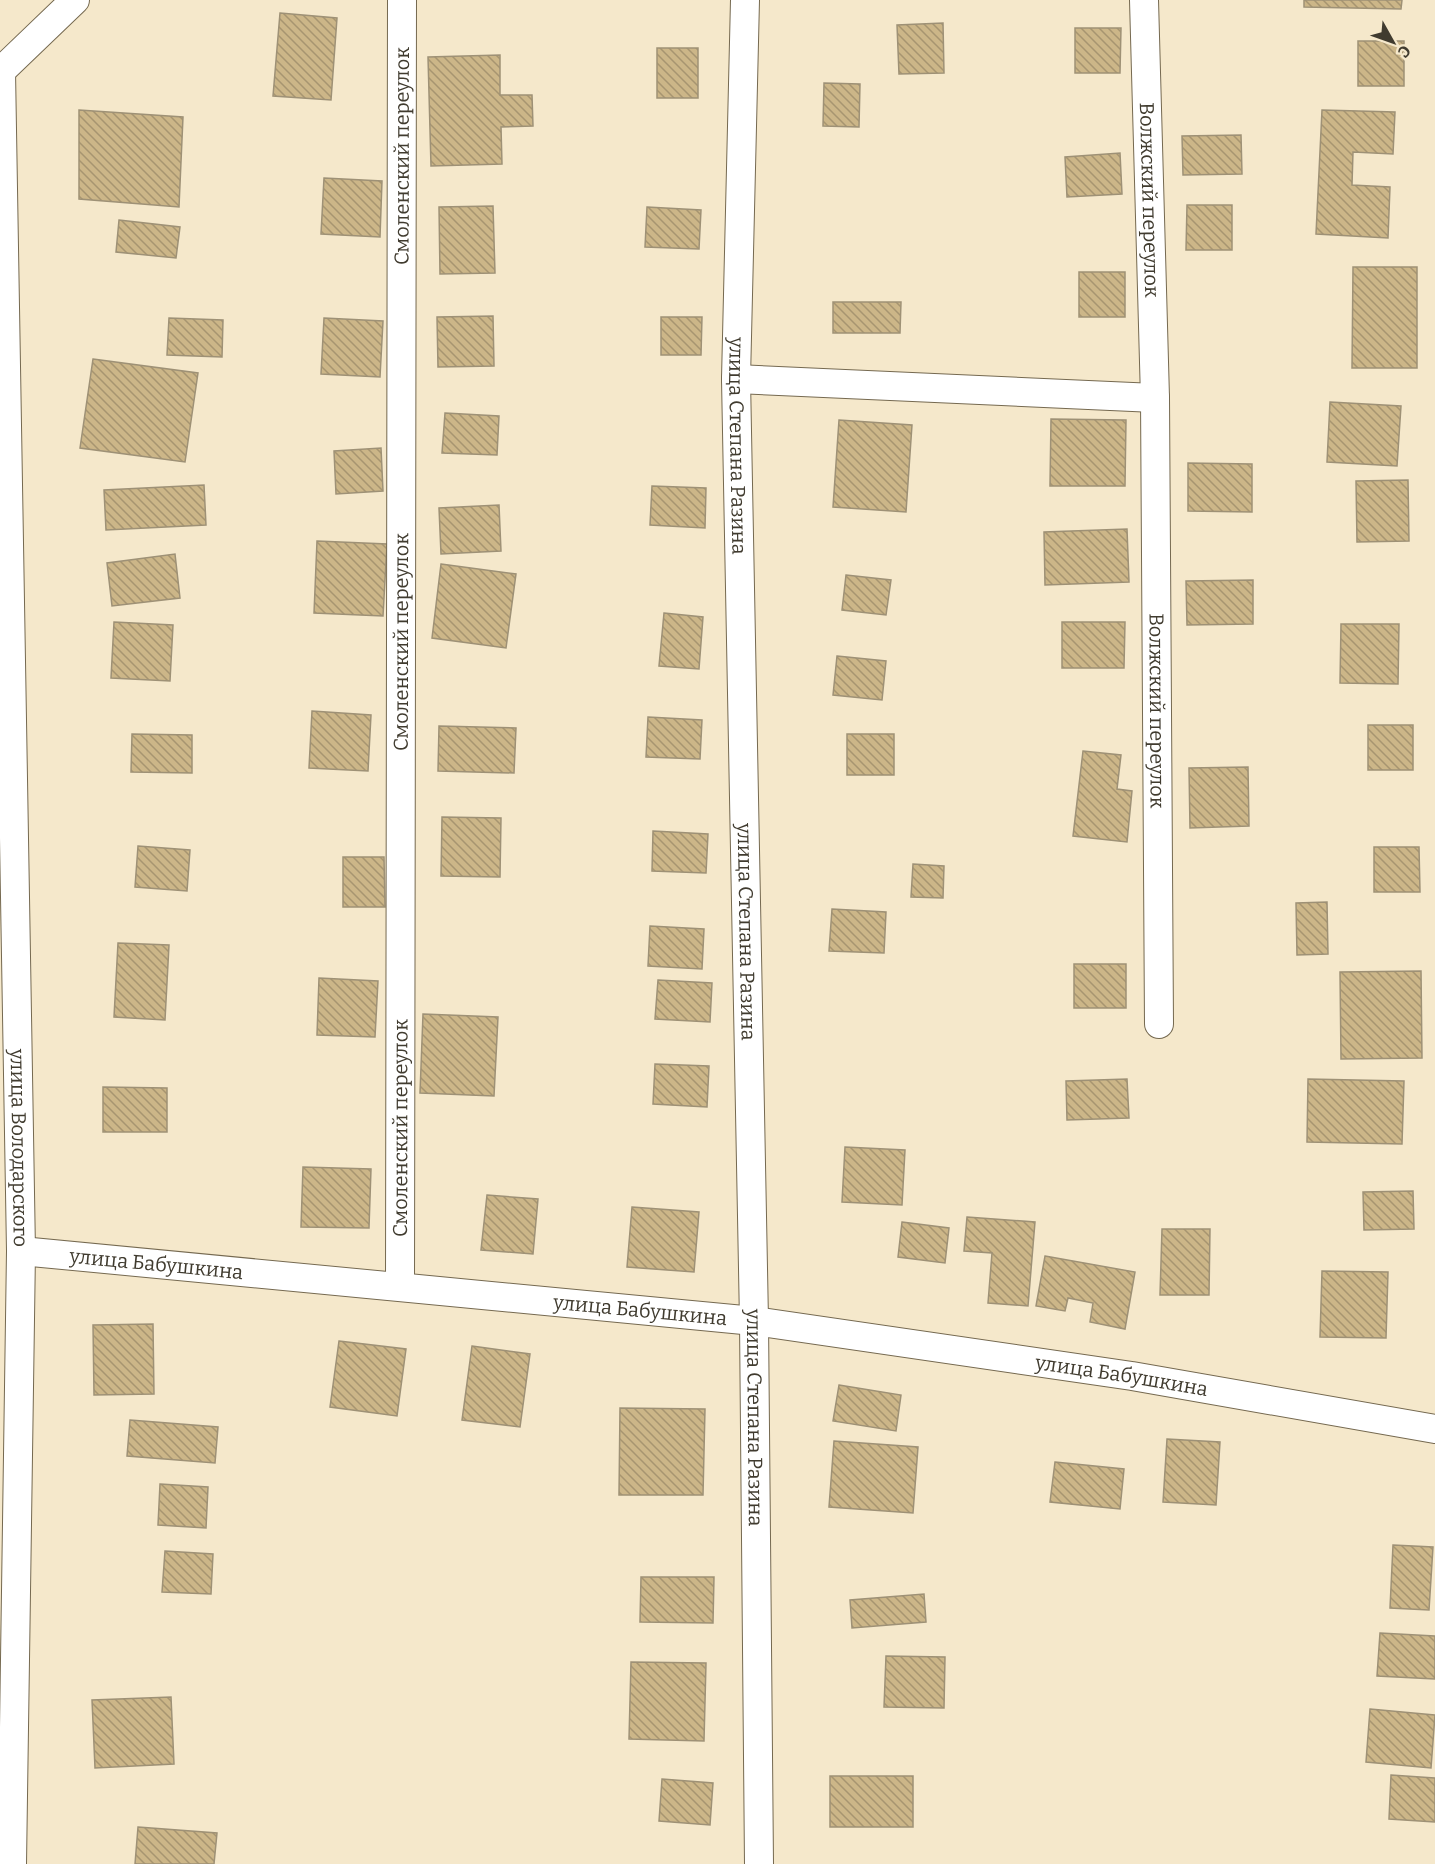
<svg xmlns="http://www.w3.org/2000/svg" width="1435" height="1864" viewBox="0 0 1435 1864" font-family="Bitter,serif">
	<defs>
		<pattern id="building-back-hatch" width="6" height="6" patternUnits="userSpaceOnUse" patternTransform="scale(1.5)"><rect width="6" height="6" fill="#ccb688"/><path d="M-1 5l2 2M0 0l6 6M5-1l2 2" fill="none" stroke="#a79570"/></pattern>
	</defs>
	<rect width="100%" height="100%" fill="#f5e8cb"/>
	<g fill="url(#building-back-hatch)" stroke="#9e9176" stroke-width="1.5">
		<polygon points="1304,0 1402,0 1401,9 1304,7"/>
		<polygon points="280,13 337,18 331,100 273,96"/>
		<polygon points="943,23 944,73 899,74 897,25"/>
		<polygon points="1075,28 1121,28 1120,73 1075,73"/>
		<rect x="1358" y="41" width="46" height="45"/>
		<rect x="657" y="48" width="41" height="50"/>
		<polygon points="500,55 500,95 532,95 533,126 501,127 502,164 431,166 428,57"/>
		<polygon points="824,83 860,84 859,127 823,126"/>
		<polygon points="79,110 183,117 179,207 79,199"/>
		<polygon points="1322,110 1395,112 1393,154 1353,152 1352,185 1390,187 1388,238 1316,234"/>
		<polygon points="1241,135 1242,174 1183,175 1182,136"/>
		<polygon points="1120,153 1122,194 1067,197 1065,157"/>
		<polygon points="324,178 382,181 380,237 321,234"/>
		<polygon points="1187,205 1232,205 1232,250 1186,250"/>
		<polygon points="493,206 495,273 440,274 439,207"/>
		<polygon points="647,207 701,210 699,249 645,247"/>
		<polygon points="119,220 180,227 176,258 116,252"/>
		<polygon points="1353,267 1417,267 1417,368 1352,368"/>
		<rect x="1079" y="272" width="46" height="45"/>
		<polygon points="833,302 901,302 900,333 833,333"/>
		<polygon points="493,316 494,366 438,367 437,317"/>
		<polygon points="661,317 702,317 701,355 661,355"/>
		<polygon points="169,318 223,320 222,357 167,355"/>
		<polygon points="324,318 383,321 380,377 321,374"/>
		<polygon points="93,359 198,373 185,462 80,448"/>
		<polygon points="1330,402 1401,406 1397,466 1327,462"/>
		<polygon points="445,413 499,416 497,455 442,453"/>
		<polygon points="1051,419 1126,420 1125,486 1050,486"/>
		<polygon points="839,420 912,425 906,512 833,507"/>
		<polygon points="381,448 383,491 336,494 334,451"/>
		<polygon points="1188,463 1252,464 1252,512 1188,511"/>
		<polygon points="1408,480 1409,541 1357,542 1356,481"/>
		<polygon points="204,485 206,525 106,530 104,490"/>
		<polygon points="652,486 706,488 705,528 650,525"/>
		<polygon points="499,505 501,551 441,554 439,508"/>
		<polygon points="1127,529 1129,582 1045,585 1044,532"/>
		<polygon points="317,541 387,544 383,616 314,613"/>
		<polygon points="175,554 180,598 112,606 107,563"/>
		<polygon points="441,564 516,574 506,648 432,638"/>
		<polygon points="846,575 891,580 886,615 842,610"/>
		<polygon points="1253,580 1253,624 1187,625 1186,581"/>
		<polygon points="664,613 703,617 699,669 659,666"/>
		<polygon points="114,622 173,625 170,681 111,678"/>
		<polygon points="1062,622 1125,622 1124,668 1062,668"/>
		<polygon points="1341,624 1399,624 1398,684 1340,683"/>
		<polygon points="837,656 886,661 882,700 833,695"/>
		<polygon points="312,711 371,715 368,771 309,768"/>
		<polygon points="648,717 702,720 700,759 646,757"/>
		<rect x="1368" y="725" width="45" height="45"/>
		<polygon points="439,726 516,728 514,773 438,771"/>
		<polygon points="132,734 192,735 192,773 131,772"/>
		<rect x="847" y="734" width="47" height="41"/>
		<polygon points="1083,751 1121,755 1117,789 1132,791 1127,842 1073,836"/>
		<polygon points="1248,767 1249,826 1190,828 1189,768"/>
		<polygon points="442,817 501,818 500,877 441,876"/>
		<polygon points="653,831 708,834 706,873 652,871"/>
		<polygon points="138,846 190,850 187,891 135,887"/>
		<polygon points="1374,847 1419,847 1420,892 1374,892"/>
		<polygon points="343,857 384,857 385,907 343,907"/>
		<polygon points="913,864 944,866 943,898 911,897"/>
		<polygon points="1327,902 1328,954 1297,955 1296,903"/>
		<polygon points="832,909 886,912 884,953 829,951"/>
		<polygon points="650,926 704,929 702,969 648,966"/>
		<polygon points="118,943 169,945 165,1020 114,1017"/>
		<rect x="1074" y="964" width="52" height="44"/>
		<polygon points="1421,971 1422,1058 1341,1059 1340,972"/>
		<polygon points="319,978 378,981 375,1037 317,1035"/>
		<polygon points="658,980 712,983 710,1022 655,1019"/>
		<polygon points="423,1014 498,1017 494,1096 420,1093"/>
		<polygon points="655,1064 709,1066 707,1107 653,1104"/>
		<polygon points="1127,1079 1129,1118 1067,1120 1066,1081"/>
		<polygon points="1308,1079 1404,1081 1402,1144 1307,1142"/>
		<polygon points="103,1087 167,1088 167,1132 103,1132"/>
		<polygon points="845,1147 905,1150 902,1205 842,1202"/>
		<polygon points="303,1167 371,1169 369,1228 301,1227"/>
		<polygon points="1413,1191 1414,1229 1364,1230 1363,1192"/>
		<polygon points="487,1195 538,1199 533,1254 481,1250"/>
		<polygon points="632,1207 699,1212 694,1272 627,1267"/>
		<polygon points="967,1217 1035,1222 1028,1306 988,1303 992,1253 964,1251"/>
		<polygon points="902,1222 949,1228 945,1263 898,1257"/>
		<polygon points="1162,1229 1210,1229 1209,1295 1160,1295"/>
		<polygon points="1045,1256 1135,1272 1125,1329 1090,1322 1093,1303 1068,1298 1065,1311 1036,1306"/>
		<polygon points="1322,1271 1388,1272 1386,1338 1320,1337"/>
		<polygon points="153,1324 154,1394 94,1395 93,1325"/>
		<polygon points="339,1341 406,1349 397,1416 330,1407"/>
		<polygon points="472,1346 530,1354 520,1427 462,1420"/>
		<polygon points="839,1385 901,1395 896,1431 833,1421"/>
		<polygon points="620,1408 705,1409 703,1495 619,1495"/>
		<polygon points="130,1420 218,1427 215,1463 127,1456"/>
		<polygon points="1167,1439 1220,1442 1216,1505 1163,1502"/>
		<polygon points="834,1441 918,1447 913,1513 829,1507"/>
		<polygon points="1055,1462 1124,1469 1120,1509 1050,1502"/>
		<polygon points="160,1484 208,1487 206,1528 158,1525"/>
		<polygon points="1393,1545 1433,1547 1429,1610 1390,1608"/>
		<polygon points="165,1551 213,1554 211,1594 162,1592"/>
		<polygon points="641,1577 714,1577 713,1623 640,1622"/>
		<polygon points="924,1594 926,1622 852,1628 850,1600"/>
		<polygon points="1380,1633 1435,1636 1435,1679 1377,1676"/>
		<polygon points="886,1656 945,1657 944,1708 884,1707"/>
		<polygon points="631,1662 706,1663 704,1741 629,1739"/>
		<polygon points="171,1697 174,1764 95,1768 92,1700"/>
		<polygon points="1370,1709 1435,1715 1431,1768 1366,1762"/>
		<polygon points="1391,1775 1435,1778 1435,1822 1389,1819"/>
		<rect x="830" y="1776" width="83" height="51"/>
		<polygon points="662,1779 713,1783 710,1825 659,1821"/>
		<polygon points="138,1827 217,1833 214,1864 135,1864"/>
	</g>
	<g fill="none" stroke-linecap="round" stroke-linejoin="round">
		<g stroke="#756950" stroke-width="30">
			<g id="minor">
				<path id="s1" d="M745,0L736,379L754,1321L759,1864"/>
				<path id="s2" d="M1144,0L1155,398L1159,1024"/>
				<path id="s3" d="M1,71L21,1251L12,1864"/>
				<polyline points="0,72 75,0"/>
				<polyline points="736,379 1155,398"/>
				<path id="s4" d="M21,1251L754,1321L1132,1376L1435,1429"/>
				<path id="s5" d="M400,1286L402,0"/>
			</g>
		</g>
		<use href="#minor" stroke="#fff" stroke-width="28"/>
	</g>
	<g text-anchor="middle" stroke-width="4.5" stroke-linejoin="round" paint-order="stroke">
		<g font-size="20" fill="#403b2f" stroke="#f5e8cb">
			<text dy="7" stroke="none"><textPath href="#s5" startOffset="1130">Смоленский переулок</textPath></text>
			<text dy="7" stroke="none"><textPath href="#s2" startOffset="200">Волжский переулок</textPath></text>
			<text dy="7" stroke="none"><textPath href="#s1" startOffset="446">улица Степана Разина</textPath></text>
			<text dy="7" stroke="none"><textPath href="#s5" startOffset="644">Смоленский переулок</textPath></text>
			<text dy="7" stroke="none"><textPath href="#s2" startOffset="711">Волжский переулок</textPath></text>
			<text dy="7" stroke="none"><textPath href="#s1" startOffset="932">улица Степана Разина</textPath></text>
			<text dy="7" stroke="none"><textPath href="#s5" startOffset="158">Смоленский переулок</textPath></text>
			<text dy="7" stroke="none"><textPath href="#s3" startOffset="1077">улица Володарского</textPath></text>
			<text dy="7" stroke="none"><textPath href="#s4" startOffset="136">улица Бабушкина</textPath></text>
			<text dy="7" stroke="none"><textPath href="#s4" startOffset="622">улица Бабушкина</textPath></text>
			<text dy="7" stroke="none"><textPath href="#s4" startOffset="1108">улица Бабушкина</textPath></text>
			<text dy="7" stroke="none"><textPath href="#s1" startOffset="1418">улица Степана Разина</textPath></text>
		</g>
	</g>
	<g transform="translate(1393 42) rotate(130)" stroke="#f5e8cb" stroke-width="4.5" paint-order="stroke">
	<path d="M0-4.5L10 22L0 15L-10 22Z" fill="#403b2f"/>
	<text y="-9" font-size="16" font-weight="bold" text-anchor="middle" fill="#403b2f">С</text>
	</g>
</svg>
